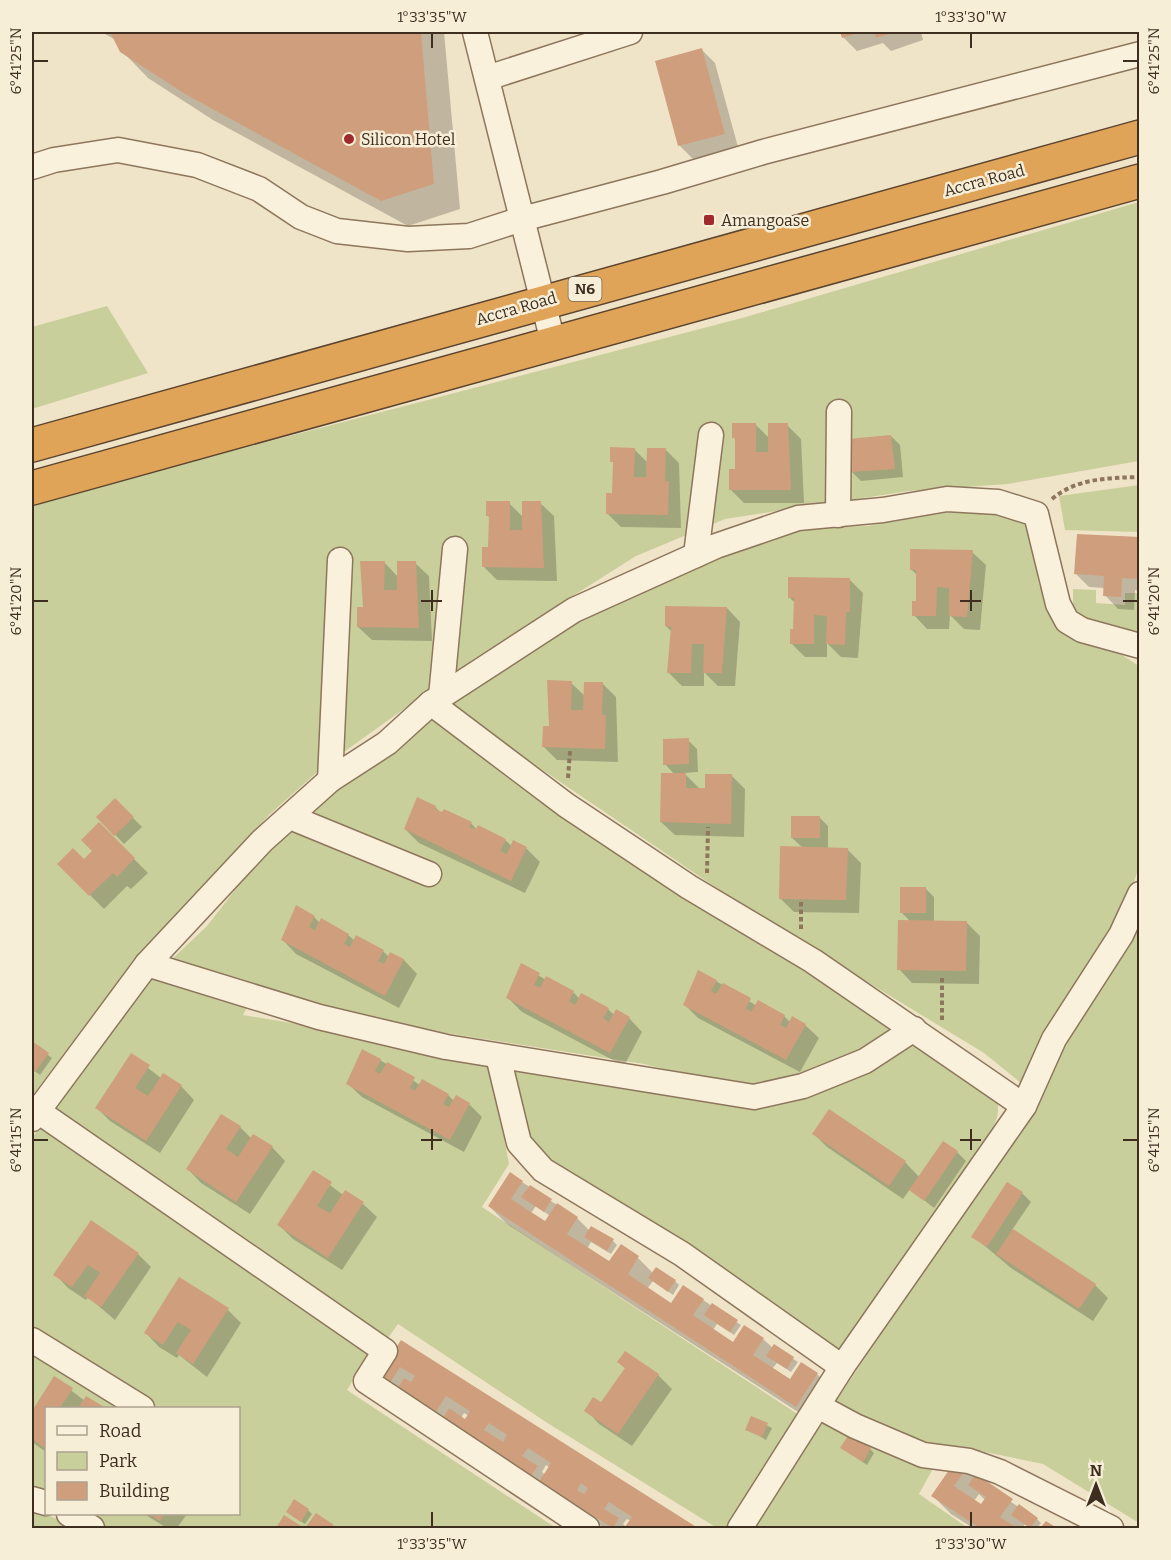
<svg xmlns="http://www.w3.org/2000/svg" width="1171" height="1560" viewBox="0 0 1171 1560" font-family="Bitter,serif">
	<rect width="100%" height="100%" fill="#f0e4c8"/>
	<g fill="#c9cf9b">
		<polygon points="1139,202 1139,461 1008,484 909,491 725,519 636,556 475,658 323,767 269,815 179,910 103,1001 32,1096 32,503 742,318"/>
		<polygon points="107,306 148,373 32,409 32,327"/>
		<polygon points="1139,485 1139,532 1065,530 1059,496"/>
		<polygon points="976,508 1028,522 1033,540 1038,582 1049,608 1139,666 1139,866 1125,911 1021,1083 984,1053 752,912 494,737 448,702 565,622 714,558 807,528 867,526"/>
		<path d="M1073,589L1096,590V603L1125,605V593H1139V635C1118,623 1093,629 1073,613Z"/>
		<polygon points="434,717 901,1030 858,1060 764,1089 732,1086 644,1064 381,1023 255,991 243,1015 491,1057 494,1087 509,1164 482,1207 802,1417 726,1528 717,1528 549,1424 398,1324 385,1342 369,1354 347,1390 556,1528 104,1528 79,1514 238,1514 238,1408 46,1408 46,1494 32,1486 32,1138 103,1037 152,978 207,926 248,873 308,814"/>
		<polygon points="1139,909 1139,1523 1043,1464 970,1449 936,1450 833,1405 996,1166 1128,936"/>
		<path d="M914,1038L996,1097C1002,1115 994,1126 985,1141L837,1355L534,1153L502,1060L765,1102Z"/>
		<polygon points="825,1419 935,1465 919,1494 968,1528 751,1528"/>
		<polygon points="32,1509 80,1528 32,1528"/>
	</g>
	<g fill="#0003" fill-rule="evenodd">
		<polygon points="101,32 444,32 460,209 408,226 213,120 148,78 122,51 116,40"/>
		<polygon points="841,32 921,32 923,40 891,51 883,43 857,51 844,38"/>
		<polygon points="702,50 715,63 738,147 693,159 679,145"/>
		<polygon points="756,425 770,439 787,425 801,439 804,503 744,503 730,489 736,470 737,441 734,438"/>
		<polygon points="891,436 900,445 903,477 861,481 852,472"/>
		<polygon points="634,449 648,463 665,449 679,463 681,528 621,527 607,513 614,495 615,464 612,461"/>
		<polygon points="509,503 523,517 540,503 554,516 557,581 497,580 484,567 490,548 490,518 487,515"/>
		<polygon points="1140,539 1140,591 1135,590 1134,610 1118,609 1105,595 1105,588 1089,587 1076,574"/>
		<polygon points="972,552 986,565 980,630 964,629 950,615 949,629 927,629 914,615 917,602 917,575 911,569"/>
		<polygon points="384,562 398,577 415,563 429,576 432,641 372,640 358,627"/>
		<polygon points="849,579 863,593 858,658 841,657 827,643 827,657 805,657 791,643 795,630 795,603 789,597"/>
		<polygon points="727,608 740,622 735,686 718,686 704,672 704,686 682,686 668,672 672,632 666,626"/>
		<polygon points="571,683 585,696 602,683 616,697 618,762 557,760 544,747"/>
		<polygon points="688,740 697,749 698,772 684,773 699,788 706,789 731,775 745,789 744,837 675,835 661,822 675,775 665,764"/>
		<polygon points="115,800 142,827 124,844 98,817"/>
		<polygon points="435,807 443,815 471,823 477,830 505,840 512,846 526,848 540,862 525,893 419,843 405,829"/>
		<polygon points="819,817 828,826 828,849 847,849 861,863 859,913 794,912 780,898 803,848 792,838"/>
		<polygon points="99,824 148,873 131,889 127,886 104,909 59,864 84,861 94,851"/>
		<polygon points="925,888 934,897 934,922 966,922 980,936 979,984 912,983 899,969 910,921 901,912"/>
		<polygon points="314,917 320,923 322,920 348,935 355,941 383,951 389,957 391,954 404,960 417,974 399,1008 296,954 283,940"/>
		<polygon points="522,965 546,980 547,978 574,993 580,999 608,1009 614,1015 629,1018 642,1032 624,1066 522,1012 508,998"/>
		<polygon points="716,981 757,1006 784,1016 790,1022 805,1025 819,1038 800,1072 698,1018 685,1005"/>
		<polygon points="32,1043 52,1058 40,1075 32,1069"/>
		<polygon points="131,1055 161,1078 181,1086 194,1100 160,1153 110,1121 97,1108"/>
		<polygon points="380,1060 420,1085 448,1095 454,1101 469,1104 482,1117 464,1152 362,1097 348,1084"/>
		<polygon points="240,1127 252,1139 272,1147 285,1161 250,1214 201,1183 188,1169"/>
		<polygon points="814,1134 905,1162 920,1178 957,1152 966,1161 934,1208 910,1189 903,1199 827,1147"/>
		<polygon points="313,1172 343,1195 345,1192 363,1204 377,1217 342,1270 293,1239 279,1225"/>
		<path d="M522,1182L577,1218L590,1231L613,1241L617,1245L611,1254L591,1242L587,1249L609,1264L621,1246L638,1258L653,1273L656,1269L675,1281L679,1285L673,1295L653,1281L647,1289L672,1305L703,1300L741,1325L734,1335L717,1324L713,1330L734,1344L763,1339L773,1348L774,1346L798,1362L791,1372L777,1363L772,1369L790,1381L817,1374L835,1392L815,1423L507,1224L489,1206ZM536,1206L550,1216L546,1223L531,1213Z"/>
		<polygon points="1022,1193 1031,1202 1012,1230 1095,1285 1108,1298 1093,1321 1011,1268 973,1236"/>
		<polygon points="91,1222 138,1254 151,1267 115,1320 88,1297 86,1300 68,1288 55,1274"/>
		<polygon points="180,1279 228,1310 241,1323 207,1377 179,1355 177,1358 159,1347 146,1333"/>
		<path d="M401,1342L695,1528H605L559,1499L378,1378ZM464,1413L469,1416L466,1421L461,1418ZM546,1465L550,1468L545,1475L542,1472ZM627,1519L631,1521L627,1528L623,1524Z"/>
		<polygon points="619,1362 658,1375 672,1389 632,1446 599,1424 586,1410 601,1404 626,1369"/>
		<polygon points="55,1378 85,1401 87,1398 104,1408 46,1408 46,1452 32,1442 32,1414"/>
		<polygon points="751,1418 772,1428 766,1440 747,1429"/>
		<polygon points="842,1448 870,1449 874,1453 867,1465"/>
		<path d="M966,1469L975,1478L1037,1519L1041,1523L1037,1528L1025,1524L1022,1528H973L951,1514L933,1496ZM979,1494L986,1501L982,1507L974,1501Z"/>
		<polygon points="308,1510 312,1514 305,1524 292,1516"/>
		<polygon points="144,1514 187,1514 177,1528 167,1528"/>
		<polygon points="316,1515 333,1526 336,1528 307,1528"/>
	</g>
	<g fill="#cf9f7d" fill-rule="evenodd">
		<polygon points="110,32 421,32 434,184 381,201 185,94 120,52"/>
		<polygon points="840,32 862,32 842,38"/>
		<polygon points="874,32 895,32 876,38"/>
		<polygon points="702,48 725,134 678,146 655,61"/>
		<polygon points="732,423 756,423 756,452 768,452 768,423 788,423 791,490 729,490 729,469 735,469 735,438 732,438"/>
		<polygon points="891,435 895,469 851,472 848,439"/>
		<polygon points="610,447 635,448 634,477 646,477 647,448 666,448 665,481 669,481 668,515 606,514 606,493 612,493 613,462 610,462"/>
		<polygon points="486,501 510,501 510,530 522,530 522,501 541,501 544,568 482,567 482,547 488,547 489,516 486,516"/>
		<polygon points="1077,534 1140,537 1140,579 1122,578 1121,597 1103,596 1104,576 1074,574"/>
		<polygon points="910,549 973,550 967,617 949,616 949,588 937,587 936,616 912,616 912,601 916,601 916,570 910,570"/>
		<polygon points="360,561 385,561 384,590 397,590 397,561 416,561 419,628 357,627 357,607 363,607"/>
		<polygon points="788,577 850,578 850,612 846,612 845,645 826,644 827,616 814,615 814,644 790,644 790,629 793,629 794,598 788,598"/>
		<polygon points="665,606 727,607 722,673 703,673 704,644 692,644 691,673 667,673 671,627 665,626"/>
		<polygon points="547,680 572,681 571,710 583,710 584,682 603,682 602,715 606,715 605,749 542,747 543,726 549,726"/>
		<polygon points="689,738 689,764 663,765 663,739"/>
		<polygon points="661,773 686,773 686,788 705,788 705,774 732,774 731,824 660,822"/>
		<polygon points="417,797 436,806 435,809 442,812 444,809 472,822 469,827 476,829 478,825 506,839 500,851 507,854 513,840 527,847 511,881 404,829"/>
		<polygon points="115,798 134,817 114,836 96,817"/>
		<rect x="791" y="816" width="29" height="22"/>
		<polygon points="99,822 135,858 117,877 113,873 89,896 57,864 73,848 84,859 92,851 81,840"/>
		<polygon points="780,846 848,848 846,900 779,899"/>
		<rect x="900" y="887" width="26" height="26"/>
		<polygon points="296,905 315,916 309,927 315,930 321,918 349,934 344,944 350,947 356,935 384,950 378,961 384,964 390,952 404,959 385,996 281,940"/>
		<polygon points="898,920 967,921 966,971 897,970"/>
		<polygon points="521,963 540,973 534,985 540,988 546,976 574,991 569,1001 575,1005 581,993 609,1008 603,1018 609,1022 616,1009 630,1017 610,1053 506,998"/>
		<polygon points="698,970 717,980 711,991 716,994 723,983 751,998 746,1008 751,1012 758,1000 785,1015 780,1025 786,1028 792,1016 806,1024 786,1060 683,1005"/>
		<polygon points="32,1041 49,1053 35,1072 32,1070"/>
		<polygon points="362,1049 381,1059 375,1071 380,1074 387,1062 415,1077 410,1088 415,1091 422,1079 449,1094 443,1104 449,1107 456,1095 470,1103 450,1140 346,1084"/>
		<polygon points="131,1053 150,1065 135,1088 148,1096 163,1073 182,1085 146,1141 95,1108"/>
		<polygon points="829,1109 906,1161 889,1186 812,1134"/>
		<polygon points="221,1114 241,1126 226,1149 238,1157 253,1134 273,1146 236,1202 186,1169"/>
		<polygon points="943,1141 958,1151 924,1201 909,1190"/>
		<polygon points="313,1170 332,1182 317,1206 330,1213 345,1190 364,1202 328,1258 277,1225"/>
		<polygon points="510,1172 523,1181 511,1199 545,1221 557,1203 578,1217 567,1234 609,1261 621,1244 639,1256 628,1274 671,1303 683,1285 704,1299 693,1315 733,1342 744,1325 764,1338 753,1355 790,1379 801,1362 818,1373 796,1407 488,1206"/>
		<polygon points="1007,1182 1023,1192 987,1247 971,1237"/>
		<polygon points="530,1185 552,1199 544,1212 521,1197"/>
		<polygon points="91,1220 139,1253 101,1307 84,1296 100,1273 88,1265 72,1287 53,1275"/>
		<polygon points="591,1226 614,1239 607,1251 584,1237"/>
		<polygon points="1013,1229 1096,1284 1079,1309 996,1254"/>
		<polygon points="656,1267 676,1280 668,1292 648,1278"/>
		<polygon points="179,1277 229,1308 193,1364 176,1353 191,1330 178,1322 163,1345 144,1333"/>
		<polygon points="712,1303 738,1320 730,1332 704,1315"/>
		<path d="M401,1340L698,1528H624L632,1517L609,1502L604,1509L619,1518L613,1528L539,1482L551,1463L528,1448L522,1456L538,1466L531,1476L442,1420L449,1408L465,1419L470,1411L446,1396L434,1415L396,1391L404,1378L411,1382L415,1376L400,1367L388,1386L376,1378ZM489,1423L507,1435L503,1442L484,1430ZM581,1483L588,1488L584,1494L577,1490Z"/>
		<polygon points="774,1344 794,1357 787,1369 766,1356"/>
		<polygon points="625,1351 659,1374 618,1434 584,1411 593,1397 601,1402 625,1368 617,1362"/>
		<polygon points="54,1376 73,1388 60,1408 46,1408 46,1449 32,1439 32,1411"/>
		<polygon points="86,1396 106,1408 78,1408"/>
		<polygon points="751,1416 768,1423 762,1437 745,1430"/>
		<polygon points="849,1434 871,1448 863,1462 840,1448"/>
		<polygon points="956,1460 967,1468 954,1486 981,1504 986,1497 968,1485 976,1474 1013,1499 1000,1517 1017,1528 980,1528 931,1496"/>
		<polygon points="294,1499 309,1509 301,1522 286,1512"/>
		<polygon points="1019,1504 1038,1518 1030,1528 1011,1515"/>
		<polygon points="316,1513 334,1525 331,1528 305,1528"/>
		<polygon points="149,1514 165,1514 160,1521"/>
		<polygon points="284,1515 304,1528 276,1528"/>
		<polygon points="1046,1521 1057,1528 1040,1528"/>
	</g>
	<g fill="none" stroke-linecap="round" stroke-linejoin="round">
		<g stroke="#8d765c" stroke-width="27">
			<g id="minor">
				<polyline points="475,32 553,342"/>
				<polyline points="487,78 630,32"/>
				<polyline points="32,167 54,160 118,150 197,165 259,189 301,217 337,231 408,239 469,236 522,219 662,182 763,152 1140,54"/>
				<polyline points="838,515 839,412"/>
				<polyline points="696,555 711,435"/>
				<polyline points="441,697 455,549"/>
				<polyline points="431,703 566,805 689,887 813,961 1024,1106"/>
				<polyline points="330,780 340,560"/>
				<polyline points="290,817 429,874"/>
				<polyline points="147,964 319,1017 446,1047 754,1097 803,1086 865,1061 914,1029"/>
				<polyline points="498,1056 519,1143 543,1170 682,1254 842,1367"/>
				<polyline points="32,1107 385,1351 366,1381 587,1528"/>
				<polyline points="32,1119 147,964 262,841 330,780 387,743 431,703 574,610 716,546 798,518 883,510 947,499 998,502 1036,514 1058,604 1067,621 1082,630 1140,646"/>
				<polyline points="32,1340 142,1408"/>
				<polyline points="818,1406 855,1426 923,1455 969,1461 1000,1472 1111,1528"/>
				<polyline points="32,1499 46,1503"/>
				<polyline points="69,1514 92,1528"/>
				<polyline points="740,1528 842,1367 1024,1106 1054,1039 1121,935 1140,894"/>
			</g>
		</g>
		<g stroke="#5b4430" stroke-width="36">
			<g id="highway">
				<polyline points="32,445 1140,137"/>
				<polyline points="32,488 1140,181"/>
			</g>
		</g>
		<g stroke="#8d765c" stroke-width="4" stroke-dasharray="4.5 3" stroke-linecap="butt">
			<path d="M1052,499C1077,478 1108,478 1140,477"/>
			<polyline points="568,778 570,751"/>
			<polyline points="707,873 708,827"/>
			<polyline points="801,902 801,929"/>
			<polyline points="942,1020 942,975"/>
		</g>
		<use href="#minor" stroke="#faf1dc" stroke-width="24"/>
		<use href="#highway" stroke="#e0a458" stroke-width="33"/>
	</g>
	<path fill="none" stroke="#3d2e20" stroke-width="2" d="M432,33V48M971,33V48M33,61H48M1123,61H1138M432,590V611M971,590V611M33,601H48M421,601H442M960,601H981M1123,601H1138M432,1129V1150M971,1129V1150M33,1140H48M421,1140H442M960,1140H981M1123,1140H1138M432,1512V1527M971,1512V1527"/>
	<g fill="#9e2a2b" stroke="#f7eed8" stroke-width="2">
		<circle cx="349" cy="139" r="6"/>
		<rect x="703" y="214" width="12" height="12" rx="3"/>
	</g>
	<g text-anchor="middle" stroke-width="5" stroke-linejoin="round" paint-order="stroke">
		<rect fill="#f7eed8" stroke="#756857" stroke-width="1.5" x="568.5" y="277" width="33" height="24" rx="4.5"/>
		<g font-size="15" font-weight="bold" fill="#3d2e20">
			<text x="585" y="294">N6</text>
		</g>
		<g font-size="16" fill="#3d2e20" stroke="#f7eed8" text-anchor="start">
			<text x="361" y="145">Silicon Hotel</text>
			<text x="721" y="226">Amangoase</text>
		</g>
		<g font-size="16" fill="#3d2e20" stroke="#f7eed8">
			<text transform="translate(984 180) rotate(-15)" y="6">Accra Road</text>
			<text transform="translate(516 308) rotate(-16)" y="6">Accra Road</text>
		</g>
	</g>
	<rect width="1171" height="1560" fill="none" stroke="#f7eed8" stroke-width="66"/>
	<rect x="45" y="1407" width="195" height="108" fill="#f7eed8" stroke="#ada18e" stroke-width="1.5"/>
	<rect x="57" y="1426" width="30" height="9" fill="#faf1dc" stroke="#ada18e" stroke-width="1.5"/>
	<text x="99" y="1437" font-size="18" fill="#3d2e20">Road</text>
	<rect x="57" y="1452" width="30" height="18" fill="#c9cf9b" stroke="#ada18e" stroke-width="1.5"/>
	<text x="99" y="1467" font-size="18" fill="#3d2e20">Park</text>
	<rect x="57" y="1482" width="30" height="18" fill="#cf9f7d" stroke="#ada18e" stroke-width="1.5"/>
	<text x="99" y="1497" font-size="18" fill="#3d2e20">Building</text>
	<g transform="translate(1096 1485)" stroke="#f7eed8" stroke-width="4.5" paint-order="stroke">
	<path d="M0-4.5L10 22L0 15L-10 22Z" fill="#3d2e20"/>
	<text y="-9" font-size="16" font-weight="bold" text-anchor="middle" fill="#3d2e20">N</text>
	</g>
	<rect x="33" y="33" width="1105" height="1494" fill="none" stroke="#3d2e20" stroke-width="2"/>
	<g font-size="15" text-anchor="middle" fill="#3d2e20">
		<text x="432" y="22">1°33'35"W</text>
		<text x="971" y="22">1°33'30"W</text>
		<text transform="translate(16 61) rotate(-90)" y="5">6°41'25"N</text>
		<text transform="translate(1154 61) rotate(-90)" y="5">6°41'25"N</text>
		<text transform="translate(16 601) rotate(-90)" y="5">6°41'20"N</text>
		<text transform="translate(1154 601) rotate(-90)" y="5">6°41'20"N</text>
		<text transform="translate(16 1140) rotate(-90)" y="5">6°41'15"N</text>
		<text transform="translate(1154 1140) rotate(-90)" y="5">6°41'15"N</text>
		<text x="432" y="1549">1°33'35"W</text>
		<text x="971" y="1549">1°33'30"W</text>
	</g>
</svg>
